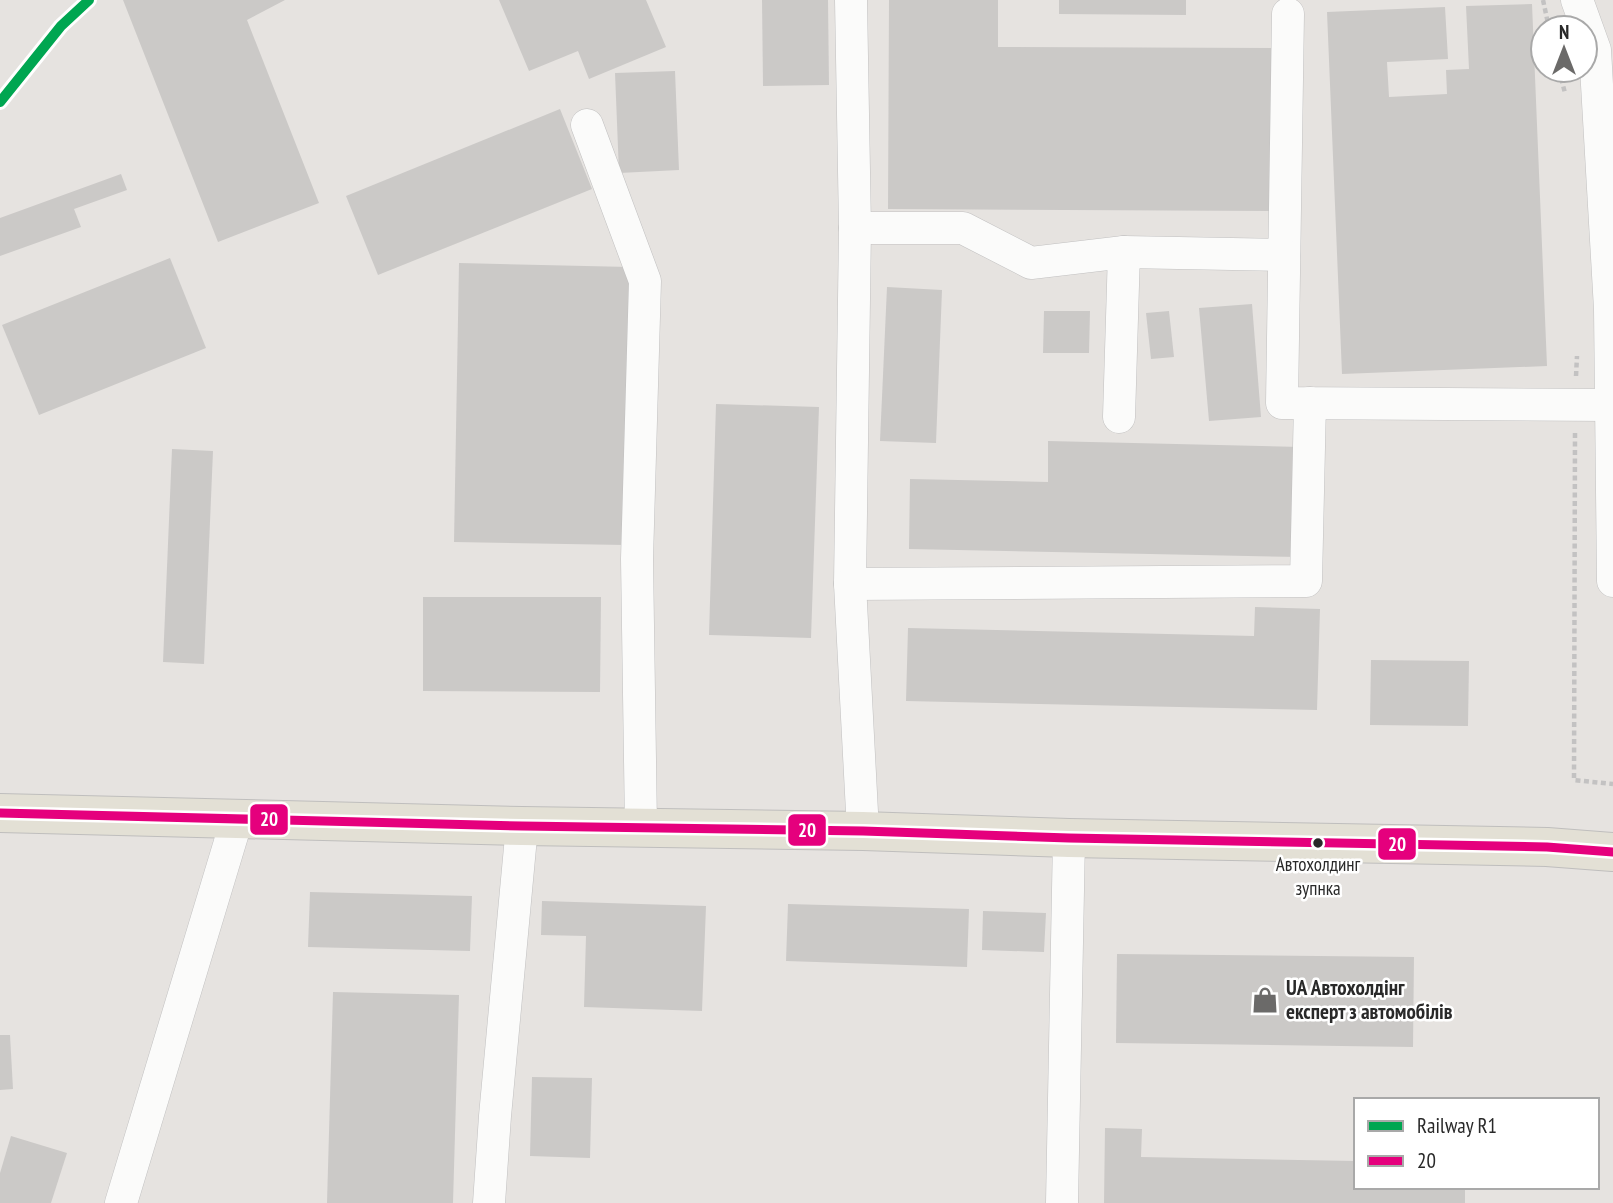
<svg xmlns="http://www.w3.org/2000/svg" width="1613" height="1203" viewBox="0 0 1613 1203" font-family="'PT Sans Narrow',sans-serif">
	<rect width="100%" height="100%" fill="#e6e3e0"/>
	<g fill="#cbc9c7">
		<polygon points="123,0 285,0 247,20 319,203 218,242"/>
		<polygon points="499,0 646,0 666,47 589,79 578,51 529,71"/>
		<polygon points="762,0 828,0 829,85 763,86"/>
		<polygon points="889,0 998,0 998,47 1273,48 1272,211 888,209"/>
		<polygon points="1059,0 1186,0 1186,15 1059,14"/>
		<polygon points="1532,4 1547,366 1342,374 1327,12 1445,7 1448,59 1387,62 1389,97 1447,94 1446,70 1469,69 1466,6"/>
		<polygon points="675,71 679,170 619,173 615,73"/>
		<polygon points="560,109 592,189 378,275 346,196"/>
		<polygon points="121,174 127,190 74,209 81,227 0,256 0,218"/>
		<polygon points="170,258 206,348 39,415 2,325"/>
		<polygon points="459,263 630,267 625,545 454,542"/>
		<polygon points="887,287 942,290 936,443 880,441"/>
		<polygon points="1252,304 1261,417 1209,421 1199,308"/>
		<polygon points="1044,311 1090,311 1089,353 1043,353"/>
		<polygon points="1169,311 1174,357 1151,359 1146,313"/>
		<polygon points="716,404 819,407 811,638 709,635"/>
		<polygon points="1048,441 1301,447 1299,557 909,549 910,479 1048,482"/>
		<polygon points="172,449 213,451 204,664 163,662"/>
		<polygon points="423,597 601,597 600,692 423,691"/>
		<polygon points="1255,607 1320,609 1317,710 906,701 908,628 1254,636"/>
		<polygon points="1371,660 1469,661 1468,726 1370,725"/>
		<polygon points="310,892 472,896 470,951 308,947"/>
		<polygon points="542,901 706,906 702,1011 584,1007 586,936 541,935"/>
		<polygon points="788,904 969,909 967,967 786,961"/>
		<polygon points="983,911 1046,913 1044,952 982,950"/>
		<polygon points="1117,954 1414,957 1413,1047 1116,1043"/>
		<polygon points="333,992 459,995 453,1203 327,1203"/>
		<polygon points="0,1035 10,1035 13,1089 0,1090"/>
		<polygon points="532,1077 592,1078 590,1158 530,1156"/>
		<polygon points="1105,1128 1142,1129 1141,1157 1356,1161 1356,1187 1465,1187 1465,1203 1104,1203"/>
		<polygon points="11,1136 67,1153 51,1203 0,1203 0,1173"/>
	</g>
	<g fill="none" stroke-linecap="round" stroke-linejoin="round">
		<g stroke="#c1c0c0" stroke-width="33">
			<g id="minor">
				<polyline points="851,0 855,228 850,584 863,831"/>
				<polyline points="1577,0 1595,50 1610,309 1613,581"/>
				<polyline points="1288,14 1282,403 1610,405"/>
				<polyline points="587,125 645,281 637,559 641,827"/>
				<polyline points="855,228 963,228 1031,263 1124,252 1284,255"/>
				<polyline points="1119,417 1124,252"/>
				<polyline points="850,584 1306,581 1310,403"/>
				<polyline points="121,1203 237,819"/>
				<polyline points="489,1203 495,1116 522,826"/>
				<polyline points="1062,1203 1069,838"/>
			</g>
		</g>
		<g stroke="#bfbebd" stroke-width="40">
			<polyline id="major" points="0,813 522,826 863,831 1069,838 1547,847 1613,852"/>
		</g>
		<g stroke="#c3c2c2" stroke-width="4.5" stroke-dasharray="5 3.5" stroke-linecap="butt">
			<polyline points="1543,0 1549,28"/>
			<polyline points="1559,70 1565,93"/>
			<polyline points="1576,376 1577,356"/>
			<polyline points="1575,433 1574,780 1613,784"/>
		</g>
		<use href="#minor" stroke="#fbfbfa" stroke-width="32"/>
		<use href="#major" stroke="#e3e0d5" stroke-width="38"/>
		<g stroke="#fff" stroke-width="14">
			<polyline id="bus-1" points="0,813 522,826 863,831 1069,838 1547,847 1613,852"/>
		</g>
		<use href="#bus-1" stroke="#e5007d" stroke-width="9"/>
		<g stroke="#fff" stroke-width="16">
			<polyline id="rail-1" points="0,102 61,26 89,0"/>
		</g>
		<use href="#rail-1" stroke="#00a651" stroke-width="10"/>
	</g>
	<defs>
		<g id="shop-bare" transform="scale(2.1)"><path d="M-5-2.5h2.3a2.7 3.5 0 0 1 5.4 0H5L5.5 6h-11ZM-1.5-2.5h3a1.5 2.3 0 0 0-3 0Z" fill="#6b6a69" stroke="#fff" stroke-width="2.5" paint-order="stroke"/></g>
	</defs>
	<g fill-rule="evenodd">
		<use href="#shop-bare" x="1265" y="1000"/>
	</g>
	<circle fill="#292929" stroke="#fff" stroke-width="2.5" cx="1318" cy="843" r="6"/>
	<g text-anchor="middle" stroke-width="5" stroke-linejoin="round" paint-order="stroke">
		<g font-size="19" fill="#292929" stroke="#fff">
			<text x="1318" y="871">Автохолдинг<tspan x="1318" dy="24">зупнка</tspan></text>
		</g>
		<g font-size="21" font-weight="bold" fill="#292929" stroke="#fff" text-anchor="start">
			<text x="1286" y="995">UA Автохолдінг<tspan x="1286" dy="24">експерт з автомобілів</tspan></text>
		</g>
	</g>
	<g stroke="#fff" stroke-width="2.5">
		<rect x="249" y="803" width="40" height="33" rx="7" fill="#e5007d"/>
		<rect x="787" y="813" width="40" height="34" rx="7" fill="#e5007d"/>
		<rect x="1377" y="827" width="40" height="34" rx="7" fill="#e5007d"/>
	</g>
	<g font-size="19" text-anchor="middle" font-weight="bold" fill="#fff">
		<text x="269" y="826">20</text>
		<text x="807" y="837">20</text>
		<text x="1397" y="851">20</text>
	</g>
	<rect x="1354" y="1098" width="245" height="91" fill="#ffffff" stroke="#a9a9a9" stroke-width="2"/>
	<rect x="1368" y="1121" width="35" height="10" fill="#00a651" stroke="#a9a9a9" stroke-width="2"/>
	<text x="1417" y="1133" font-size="21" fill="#292929">Railway R1</text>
	<rect x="1368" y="1156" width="35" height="10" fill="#e5007d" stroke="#a9a9a9" stroke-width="2"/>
	<text x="1417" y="1168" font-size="21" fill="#292929">20</text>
	<g transform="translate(1564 49)"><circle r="33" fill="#ffffff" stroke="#a9a9a9" stroke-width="2"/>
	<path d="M0-5L12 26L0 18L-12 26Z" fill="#6b6a69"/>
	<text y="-10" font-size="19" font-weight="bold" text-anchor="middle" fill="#292929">N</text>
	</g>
</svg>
